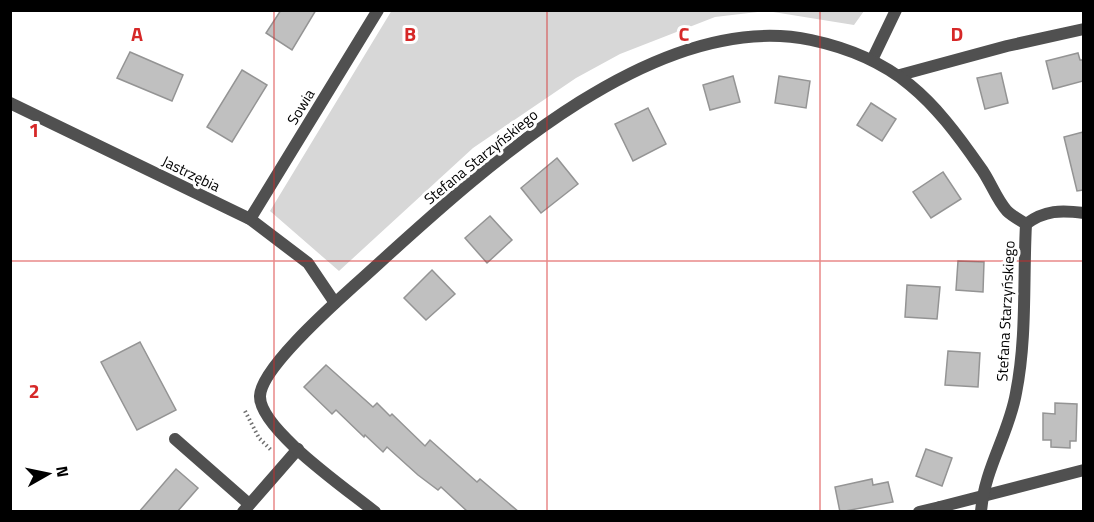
<svg xmlns="http://www.w3.org/2000/svg" width="1094" height="522" viewBox="0 0 1094 522" font-family="'Titillium Web',sans-serif">
	<rect width="100%" height="100%" fill="#fff"/>
	<polygon fill="#d7d7d7" points="392,10 864,10 864,11 854,25 767,11 715,17 620,54 576,78 473,148 339,271 270,211"/>
	<g fill="#c0c0c0" stroke="#949494" stroke-width="1.5">
		<polygon points="281,10 316,10 292,50 266,33"/>
		<polygon points="130,52 183,75 172,101 117,78"/>
		<polygon points="1078,53 1080,60 1083,60 1083,81 1053,89 1046,61"/>
		<polygon points="242,70 267,85 232,142 207,127"/>
		<polygon points="1001,73 1008,103 985,109 977,78"/>
		<polygon points="733,76 740,102 710,110 703,85"/>
		<polygon points="779,76 810,81 806,108 775,103"/>
		<polygon points="871,103 896,119 882,141 857,125"/>
		<polygon points="648,108 666,144 633,161 615,124"/>
		<polygon points="1083,132 1083,190 1077,191 1064,137"/>
		<polygon points="557,158 578,184 541,213 521,188"/>
		<polygon points="943,172 961,199 931,218 913,192"/>
		<polygon points="490,216 512,240 487,263 465,238"/>
		<polygon points="958,261 984,262 983,292 956,290"/>
		<polygon points="432,270 455,294 426,320 404,298"/>
		<polygon points="907,285 940,287 937,319 905,317"/>
		<polygon points="140,342 176,410 137,430 101,362"/>
		<polygon points="948,351 980,353 978,387 945,385"/>
		<polygon points="326,365 373,407 377,403 390,416 392,414 425,446 430,440 477,482 480,479 519,512 468,512 441,487 438,490 418,475 387,447 383,452 365,435 364,437 336,410 332,414 304,387"/>
		<polygon points="1055,403 1077,404 1076,441 1070,441 1070,448 1051,447 1051,440 1043,440 1043,413 1055,414"/>
		<polygon points="926,449 952,458 942,486 916,476"/>
		<polygon points="176,469 198,488 177,512 139,512"/>
		<polygon points="872,479 873,485 888,482 893,502 840,512 835,487"/>
	</g>
	<g fill="none" stroke-linecap="round" stroke-linejoin="round">
		<polyline stroke="#727272" stroke-width="4" stroke-dasharray="1.5 3" stroke-linecap="butt" points="245,411 259,438 272,451"/>
		<polyline stroke="#505050" stroke-width="12" points="919,512 940,507"/>
		<g stroke="#505050" stroke-width="12">
			<polyline points="872,60 896,10"/>
			<polyline points="900,75 1007,46 1084,29"/>
			<polyline points="10,103 250,219 308,263 335,303"/>
			<polyline points="250,219 378,10"/>
			<path d="M1026,224C1045,210 1061,210 1084,213"/>
			<polyline points="175,439 249,504"/>
			<polyline points="940,507 1084,470"/>
			<polyline points="243,512 298,449"/>
			<path d="M375,512C348,490 259,429 260,396C261,368 334,304 356,284C466,185 649,6 811,40C896,58 933,99 980,167C990,180 996,199 1007,211C1012,216 1020,220 1026,224C1023,280 1027,338 1016,393C1009,434 984,469 981,512"/>
		</g>
	</g>
	<path fill="none" stroke="#d62828" stroke-width="1.5" stroke-opacity="0.55" d="M274,10V512M547,10V512M820,10V512M10,261H1084"/>
	<g text-anchor="middle" stroke-width="6" stroke-linejoin="round" paint-order="stroke">
		<g font-size="15" fill="#000" stroke="#fff">
			<text transform="translate(301 107) rotate(-59)" y="5">Sowia</text>
			<text transform="translate(481 157) rotate(-39)" y="5">Stefana Starzyńskiego</text>
			<text transform="translate(191 174) rotate(26)" y="5">Jastrzębia</text>
			<text transform="translate(1006 311) rotate(-87)" y="5">Stefana Starzyńskiego</text>
		</g>
	</g>
	<g font-size="20" text-anchor="middle" font-weight="bold" fill="#d62828" stroke="#fff" stroke-width="6" stroke-linejoin="round" paint-order="stroke">
		<text x="137" y="41">A</text>
		<text x="410" y="41">B</text>
		<text x="684" y="41">C</text>
		<text x="957" y="41">D</text>
		<text x="34" y="137">1</text>
		<text x="34" y="398">2</text>
	</g>
	<rect width="1094" height="522" fill="none" stroke="#000000" stroke-width="24"/>
	<g transform="translate(48 474) rotate(81)" stroke="#ffffff" stroke-width="4.5" paint-order="stroke">
	<path d="M0-4.5L10 22L0 15L-10 22Z" fill="#000000"/>
	<text y="-9" font-size="16" font-weight="bold" text-anchor="middle" fill="#000000">N</text>
	</g>
</svg>
